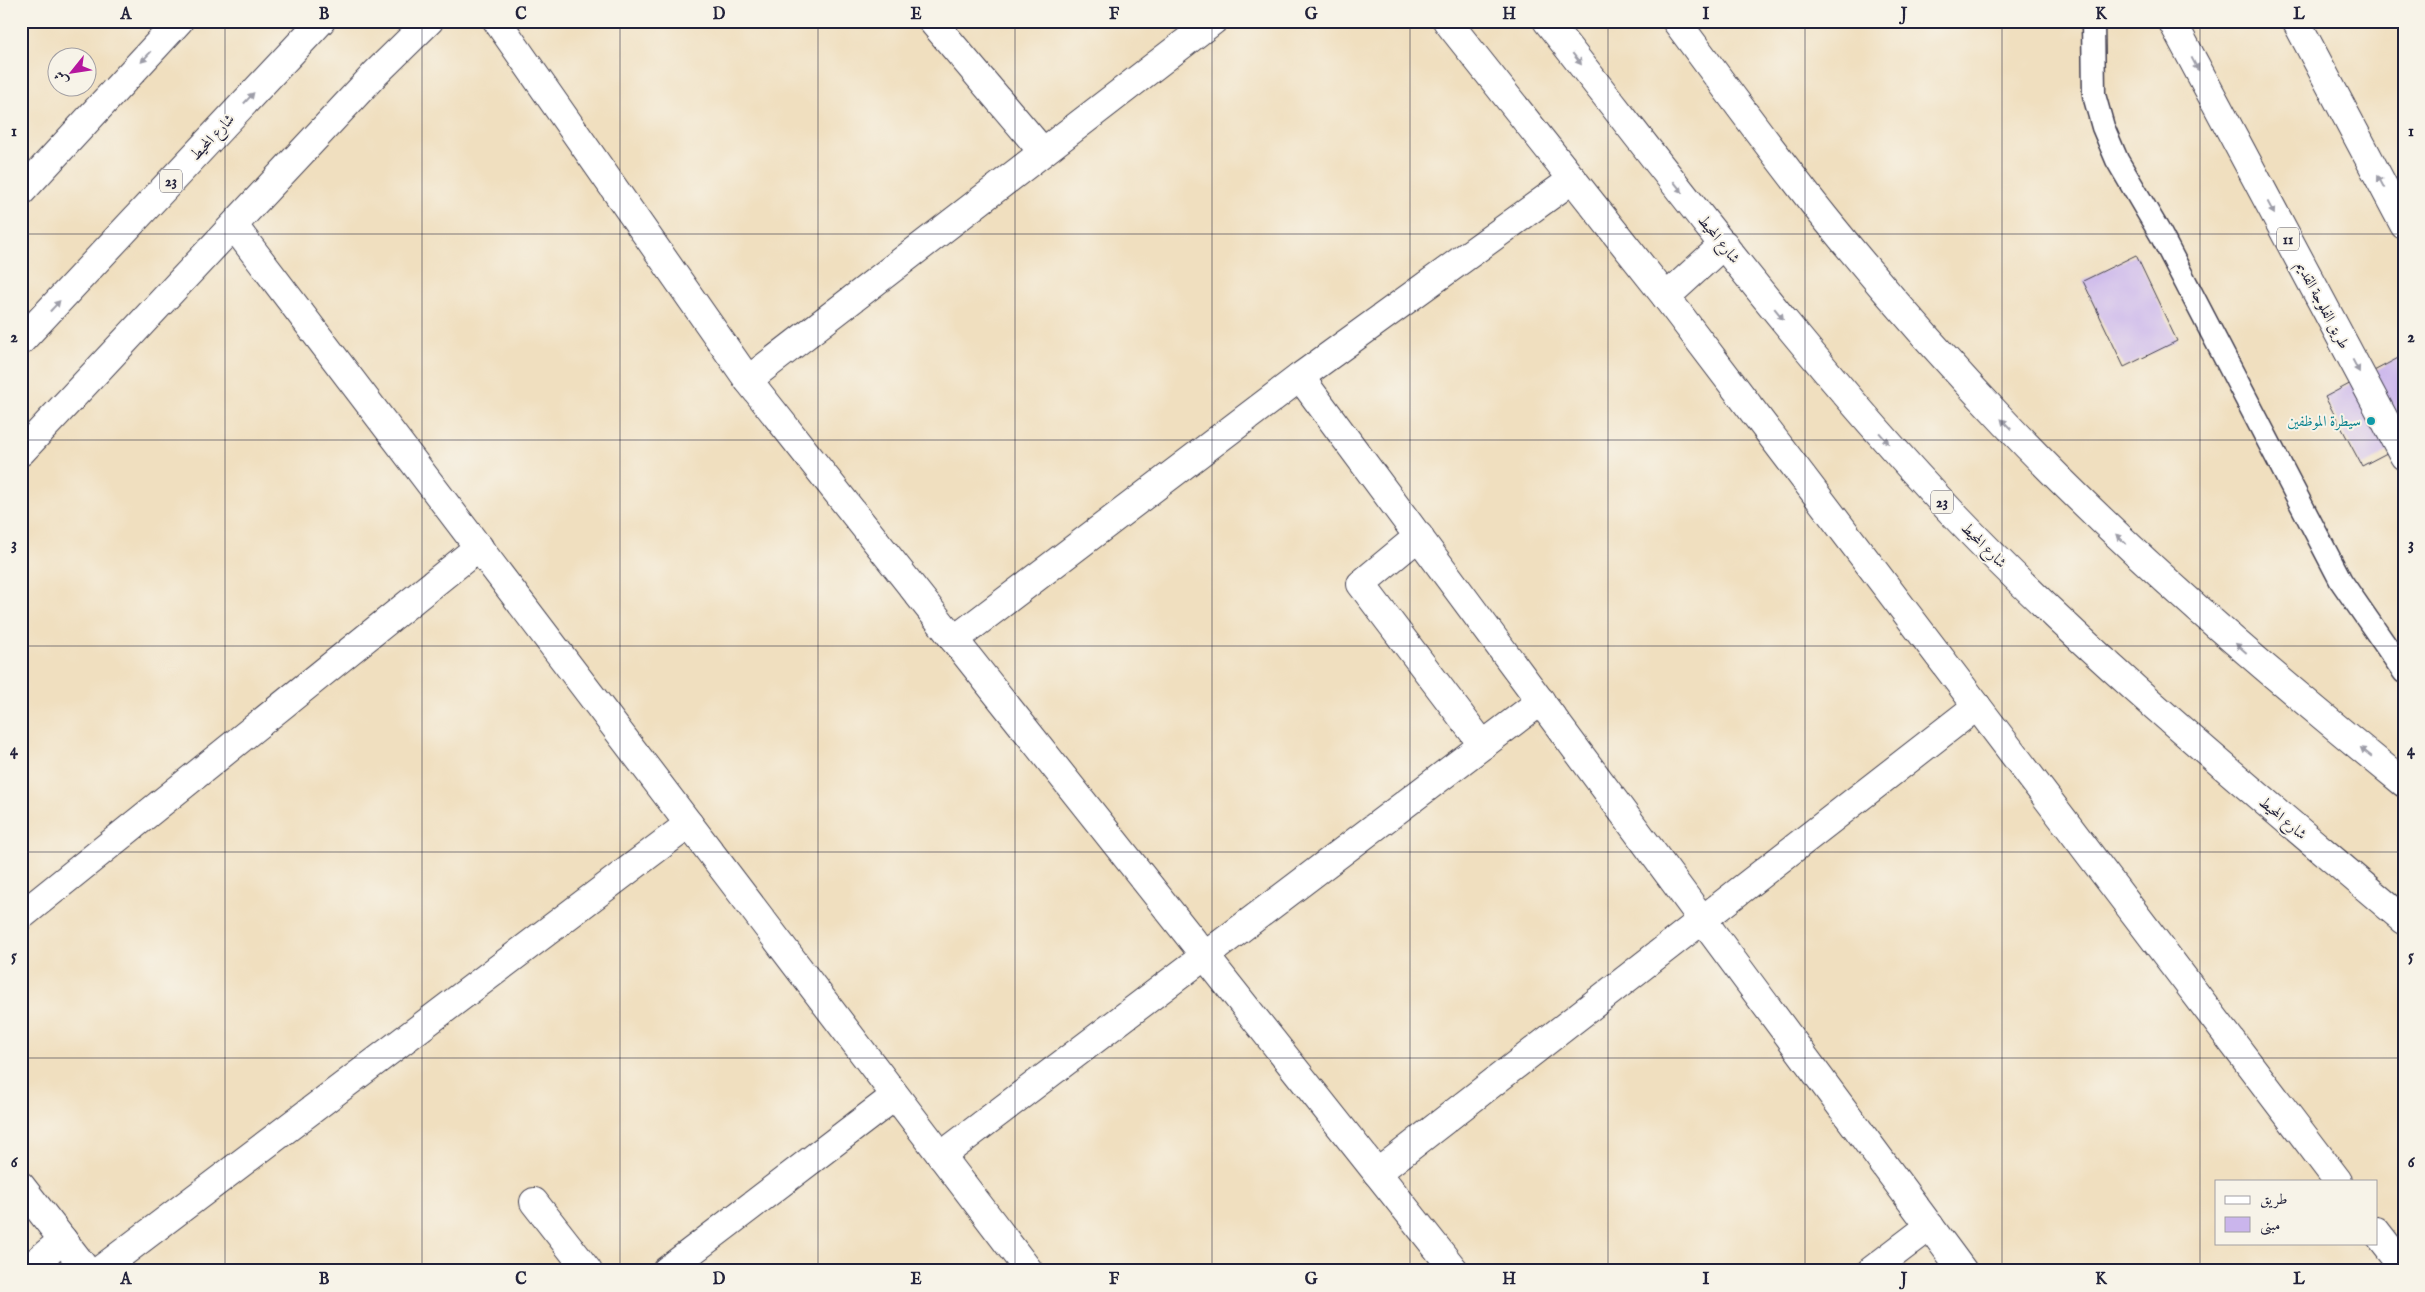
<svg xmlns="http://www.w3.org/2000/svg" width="2425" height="1292" viewBox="0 0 2425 1292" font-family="'IM FELL English',Amiri,serif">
	<rect width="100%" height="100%" fill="#f7f3e8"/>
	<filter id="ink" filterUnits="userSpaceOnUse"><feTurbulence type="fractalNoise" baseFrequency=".02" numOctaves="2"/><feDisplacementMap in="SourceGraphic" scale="10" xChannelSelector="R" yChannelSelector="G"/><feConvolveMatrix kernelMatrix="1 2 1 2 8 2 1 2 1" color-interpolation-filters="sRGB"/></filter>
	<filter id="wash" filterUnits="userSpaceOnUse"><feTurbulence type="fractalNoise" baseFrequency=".0096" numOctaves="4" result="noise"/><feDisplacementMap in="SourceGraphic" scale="20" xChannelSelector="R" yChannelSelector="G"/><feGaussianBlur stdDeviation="1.12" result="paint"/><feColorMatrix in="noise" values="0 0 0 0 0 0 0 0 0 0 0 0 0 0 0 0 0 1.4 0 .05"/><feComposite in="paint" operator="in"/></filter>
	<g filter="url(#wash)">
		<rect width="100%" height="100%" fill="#f0dfbf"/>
		<g id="blocks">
			<g fill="#cab5ec">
				<polygon points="2136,255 2177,341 2124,367 2083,281"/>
				<polygon points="2404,355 2404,444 2362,466 2325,397"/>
			</g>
		</g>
	</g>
	<g filter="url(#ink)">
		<use href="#blocks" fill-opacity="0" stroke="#413e4f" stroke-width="1"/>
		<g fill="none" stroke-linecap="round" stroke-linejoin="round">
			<g stroke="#413e4f" stroke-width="25">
				<polyline id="service" points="2093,21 2094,95 2103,127 2117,160 2161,235 2341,581 2404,672"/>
			</g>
			<g stroke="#413e4f" stroke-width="30">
				<g id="minor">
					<polyline points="497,21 748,380 1455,1271"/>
					<polyline points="932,21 1043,152"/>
					<polyline points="1447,21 1666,297 2338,1181"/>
					<polyline points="234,226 1029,1271"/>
					<polyline points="1300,377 1963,1271"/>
					<polyline points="748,380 1213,21"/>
					<polyline points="21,452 375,74 429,21"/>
					<polyline points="1419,536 1361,584 1483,745"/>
					<polyline points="954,640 1300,377 1573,179"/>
					<polyline points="21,916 479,547"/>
					<polyline points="941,1156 1541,701"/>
					<polyline points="1377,1173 1977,706"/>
					<polyline points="21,1186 87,1271"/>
					<polyline points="534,1202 588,1271"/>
					<polyline points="2376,1231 2404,1267"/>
					<polyline points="25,1271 63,1240"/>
					<polyline points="99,1271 689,824"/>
					<polyline points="666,1271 895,1096"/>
					<polyline points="1871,1271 1930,1226"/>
				</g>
			</g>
			<g stroke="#413e4f" stroke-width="30">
				<g id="primary">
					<path d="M1547,21C1680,189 1809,362 1957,518C2096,663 2251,789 2404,920"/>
					<path d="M1676,21C1727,89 1777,159 1830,224C1886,293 1945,360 2006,424C2130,555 2264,669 2404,783"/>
					<polyline points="21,192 179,21"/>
					<polyline points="1666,297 1724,244"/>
					<polyline points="21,341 321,21"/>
				</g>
			</g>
			<g stroke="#413e4f" stroke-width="30">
				<g id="trunk">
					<polyline points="2172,21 2404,456"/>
					<polyline points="2296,21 2404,225"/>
				</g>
			</g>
			<use href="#service" stroke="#fff" stroke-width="22"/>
			<use href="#minor" stroke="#fff" stroke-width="28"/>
			<use href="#primary" stroke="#fff" stroke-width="28"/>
			<use href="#trunk" stroke="#fff" stroke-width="28"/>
		</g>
		<defs><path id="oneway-solid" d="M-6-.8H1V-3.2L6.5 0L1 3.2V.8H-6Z" transform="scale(1.25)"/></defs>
		<g fill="#9c9ca7">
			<use href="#oneway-solid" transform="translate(146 57) rotate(133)"/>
			<use href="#oneway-solid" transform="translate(1577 59) rotate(52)"/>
			<use href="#oneway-solid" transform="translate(2195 64) rotate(62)"/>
			<use href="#oneway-solid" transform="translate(249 98) rotate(-47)"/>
			<use href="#oneway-solid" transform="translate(2381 182) rotate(-118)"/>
			<use href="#oneway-solid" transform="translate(1678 187) rotate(52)"/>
			<use href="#oneway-solid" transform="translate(2271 208) rotate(62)"/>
			<use href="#oneway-solid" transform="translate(55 306) rotate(-47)"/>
			<use href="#oneway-solid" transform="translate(1779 314) rotate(51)"/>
			<use href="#oneway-solid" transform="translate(2356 366) rotate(62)"/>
			<use href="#oneway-solid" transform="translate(2006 424) rotate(-134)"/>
			<use href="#oneway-solid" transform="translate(1884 438) rotate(49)"/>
			<use href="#oneway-solid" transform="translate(2121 539) rotate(-137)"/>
			<use href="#oneway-solid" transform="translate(2241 648) rotate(-139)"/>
			<use href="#oneway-solid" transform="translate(2366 752) rotate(-141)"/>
		</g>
	</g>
	<path fill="none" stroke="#22223b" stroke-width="1" stroke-opacity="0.55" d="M225,21V1271M422,21V1271M620,21V1271M818,21V1271M1015,21V1271M1212,21V1271M1410,21V1271M1608,21V1271M1805,21V1271M2002,21V1271M2200,21V1271M21,234H2404M21,440H2404M21,646H2404M21,852H2404M21,1058H2404"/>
	<circle fill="#0f9aa8" stroke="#f7f3e8" stroke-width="2" cx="2371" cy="421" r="5"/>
	<g text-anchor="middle" stroke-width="4" stroke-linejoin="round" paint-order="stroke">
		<g fill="#f7f3e8" stroke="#62616f" stroke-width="1">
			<rect x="160" y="169.5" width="22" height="23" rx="4"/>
			<rect x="2277" y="227.5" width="22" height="23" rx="4"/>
			<rect x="1931" y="490.5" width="22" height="23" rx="4"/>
		</g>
		<g font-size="14" font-weight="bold" fill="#22223b">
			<text x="171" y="186">23</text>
			<text x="2288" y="244">11</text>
			<text x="1942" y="507">23</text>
		</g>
		<g font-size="15" fill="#22223b" stroke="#f7f3e8">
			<text transform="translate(212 137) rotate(-47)" y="5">شارع المحيط</text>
			<text transform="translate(1719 239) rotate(51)" y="5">شارع المحيط</text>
			<text transform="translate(2323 305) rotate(62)" y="5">طريق الفلوجة القديم</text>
			<text transform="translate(1984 545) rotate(45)" y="5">شارع المحيط</text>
			<text transform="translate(2283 818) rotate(40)" y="5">شارع المحيط</text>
		</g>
		<g font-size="15" fill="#0d838f" stroke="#f7f3e8" text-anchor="end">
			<text x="2361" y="426">سيطرة الموظفين</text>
		</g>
	</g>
	<rect width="2425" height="1292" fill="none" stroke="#f7f3e8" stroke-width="55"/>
	<rect x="2215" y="1180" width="162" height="65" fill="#f7f3e8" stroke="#a29fa3"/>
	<rect x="2225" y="1196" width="25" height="8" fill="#ffffff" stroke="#a29fa3"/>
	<text x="2260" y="1204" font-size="15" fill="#22223b">طريق</text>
	<rect x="2225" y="1217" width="25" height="15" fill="#cab5ec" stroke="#a29fa3"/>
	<text x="2260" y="1230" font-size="15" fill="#22223b">مبنى</text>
	<g transform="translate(72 72) rotate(240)"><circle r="24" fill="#f7f3e8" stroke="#a29fa3"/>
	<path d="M0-4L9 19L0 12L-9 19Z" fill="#b5179e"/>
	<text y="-8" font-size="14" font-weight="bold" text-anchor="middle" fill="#22223b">ش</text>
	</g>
	<rect x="28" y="28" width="2370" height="1236" fill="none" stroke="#22223b" stroke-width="2"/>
	<g font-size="16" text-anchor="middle" font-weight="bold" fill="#22223b">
		<text x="126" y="19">A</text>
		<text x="324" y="19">B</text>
		<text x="521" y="19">C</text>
		<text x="719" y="19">D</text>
		<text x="916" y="19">E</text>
		<text x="1114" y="19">F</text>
		<text x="1311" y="19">G</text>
		<text x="1509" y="19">H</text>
		<text x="1706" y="19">I</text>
		<text x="1904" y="19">J</text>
		<text x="2101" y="19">K</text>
		<text x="2299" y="19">L</text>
		<text x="14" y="136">1</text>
		<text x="2411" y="136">1</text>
		<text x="14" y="342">2</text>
		<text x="2411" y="342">2</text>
		<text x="14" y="549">3</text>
		<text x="2411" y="549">3</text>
		<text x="14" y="755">4</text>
		<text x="2411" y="755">4</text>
		<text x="14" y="961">5</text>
		<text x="2411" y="961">5</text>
		<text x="14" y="1167">6</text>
		<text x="2411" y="1167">6</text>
		<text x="126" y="1284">A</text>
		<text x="324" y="1284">B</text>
		<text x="521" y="1284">C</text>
		<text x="719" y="1284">D</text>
		<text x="916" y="1284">E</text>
		<text x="1114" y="1284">F</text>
		<text x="1311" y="1284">G</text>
		<text x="1509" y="1284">H</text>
		<text x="1706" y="1284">I</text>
		<text x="1904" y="1284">J</text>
		<text x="2101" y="1284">K</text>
		<text x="2299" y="1284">L</text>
	</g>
</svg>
